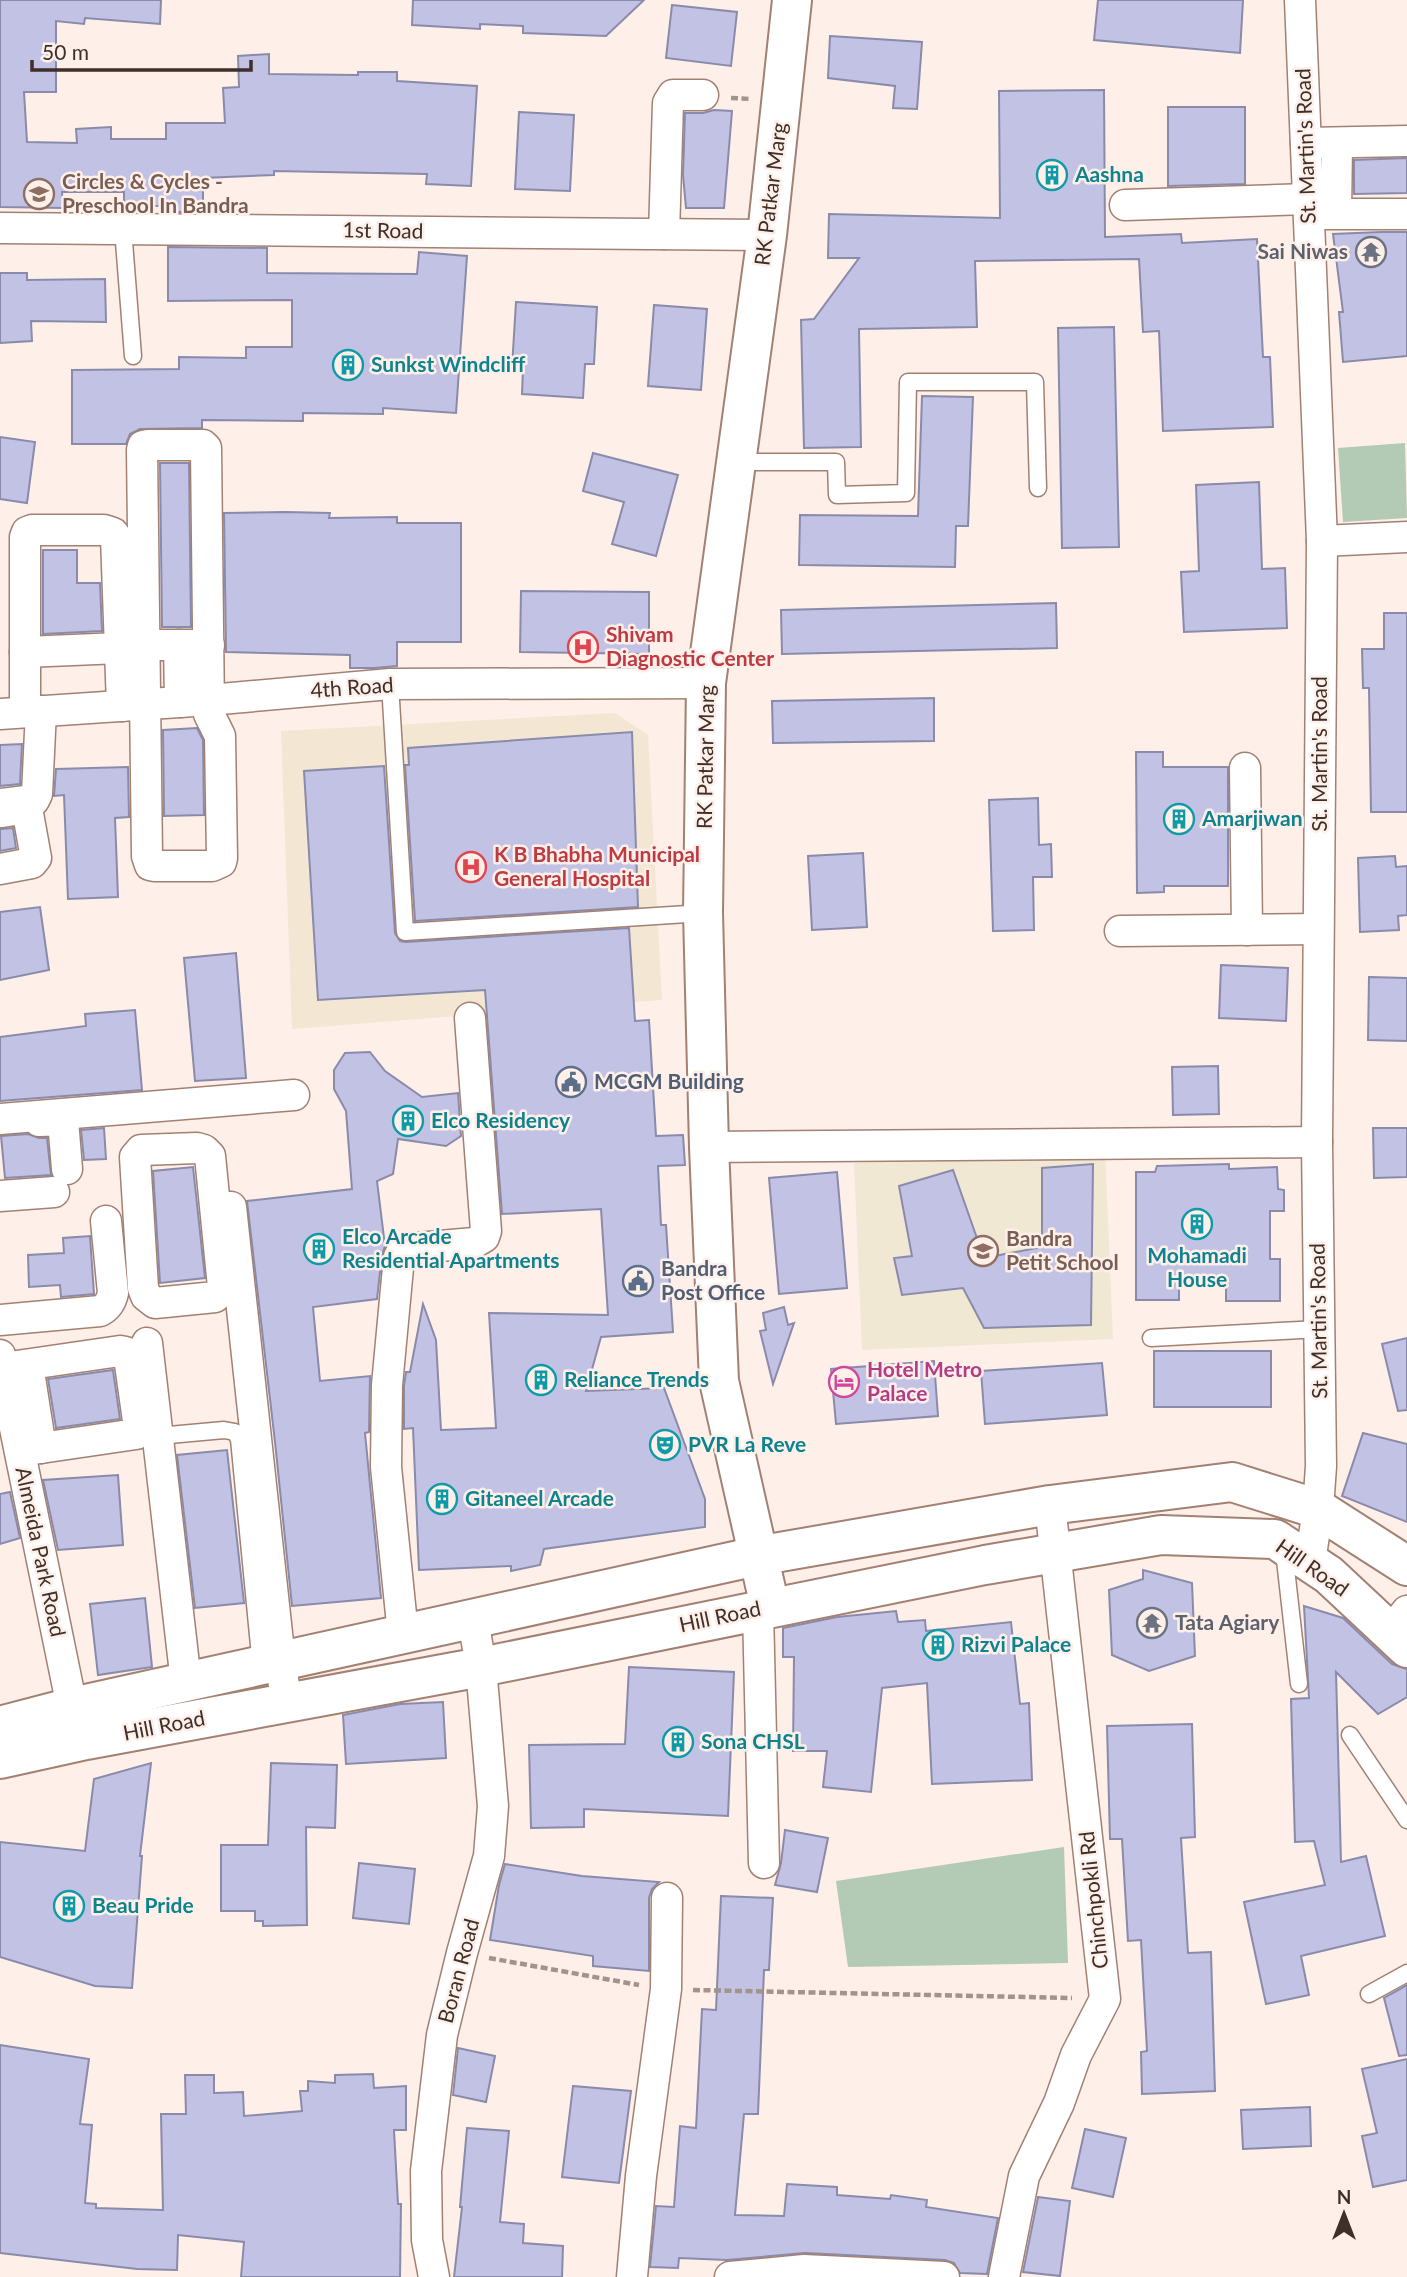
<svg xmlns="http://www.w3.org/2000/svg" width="1407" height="2277" viewBox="0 0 1407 2277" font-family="Lato,sans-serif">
	<rect width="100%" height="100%" fill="#feefe9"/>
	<polygon fill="#f0e8d3" points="1105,1152 1113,1339 862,1350 854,1163"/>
	<polygon fill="#f3e7d3" points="615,713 648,735 662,1000 292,1029 281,731"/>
	<g fill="#b3cab5">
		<polygon points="1405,443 1407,518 1343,522 1338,448"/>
		<polygon points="1064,1847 1068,1963 848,1967 836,1881"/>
	</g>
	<g fill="#c1c2e4" stroke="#8a8baa" stroke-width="2">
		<polygon points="0,0 161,0 160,24 85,18 84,24 56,21 56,92 24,92 27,142 77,143 76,129 111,127 111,139 166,139 166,123 225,123 223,88 239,87 238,56 269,54 269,74 358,75 358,72 397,72 397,81 477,86 471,186 426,184 427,174 274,171 274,175 203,178 203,212 168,212 168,206 124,206 124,192 62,192 63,208 0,207"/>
		<polygon points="413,0 644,0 606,36 523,33 523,26 480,24 480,29 412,25"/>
		<polygon points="1098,0 1243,0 1240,53 1094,40"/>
		<polygon points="672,5 737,12 731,66 666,58"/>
		<polygon points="830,36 922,42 917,109 893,108 895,86 828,78"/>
		<polygon points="1104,90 1105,237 1181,234 1182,243 1257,239 1263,357 1270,357 1273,427 1163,431 1159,331 1143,332 1139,259 975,261 977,327 859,329 861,447 804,448 801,320 814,319 859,258 828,258 829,214 1000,218 999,91"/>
		<polygon points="1168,107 1245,107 1245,184 1168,186"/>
		<polygon points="714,110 732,111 724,208 686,208 683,175 685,113 703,113"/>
		<polygon points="519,112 574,115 570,191 515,189"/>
		<polygon points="1407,158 1407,193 1354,194 1354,160"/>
		<polygon points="1381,232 1407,232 1407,356 1343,362 1339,312 1343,312 1333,234"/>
		<polygon points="168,247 267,248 267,273 417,274 419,252 467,256 456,413 383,408 383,414 303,413 303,421 202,420 202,428 140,429 130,434 126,444 72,444 72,370 179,369 179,357 246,358 246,347 292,347 292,300 168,301"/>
		<polygon points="0,273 27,273 27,280 105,279 106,322 31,321 32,341 0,343"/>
		<polygon points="516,302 597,307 594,364 585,364 583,398 522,394 523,368 512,367"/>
		<polygon points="654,305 707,309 701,390 648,386"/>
		<polygon points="1114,327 1119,547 1062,548 1058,328"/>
		<polygon points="922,396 973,397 968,526 956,526 955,567 799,565 800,515 918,516"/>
		<polygon points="0,437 35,442 27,503 0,499"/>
		<polygon points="593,453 678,475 656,556 612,544 624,502 583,491"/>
		<polygon points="160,463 189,463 191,627 162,627"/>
		<polygon points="1259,482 1262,569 1285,568 1287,628 1184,632 1181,572 1199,571 1196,485"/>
		<polygon points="285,512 330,513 329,518 397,517 397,523 461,523 461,642 397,642 397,666 375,668 350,668 350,655 226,652 224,513"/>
		<polygon points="43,550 77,550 77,583 100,583 102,631 43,634"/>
		<polygon points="521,591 649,592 649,654 520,652"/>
		<polygon points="1056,603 1057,648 782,654 781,610"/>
		<polygon points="1384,613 1407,613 1407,812 1371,812 1369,688 1363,688 1362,649 1384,649"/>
		<polygon points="934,698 934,741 773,743 772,701"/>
		<polygon points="197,728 203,740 204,815 164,816 163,730"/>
		<polygon points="632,732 638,907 415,921 405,765 409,765 408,748"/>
		<polygon points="22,744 20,784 0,786 0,745"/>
		<polygon points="1136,752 1163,752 1163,767 1228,767 1228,886 1164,886 1164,892 1137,893"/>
		<polygon points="384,766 395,933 400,941 406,942 629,928 635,1021 649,1020 656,1136 683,1135 685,1165 658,1166 661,1225 666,1225 673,1332 601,1337 586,1391 664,1388 705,1499 705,1527 544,1549 540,1565 511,1571 511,1566 419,1570 413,1428 404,1429 404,1386 406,1372 410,1372 423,1304 436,1340 441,1430 496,1428 489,1313 608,1315 601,1209 502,1214 485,990 318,1000 304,771"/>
		<polygon points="128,767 129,817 115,818 118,897 68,899 64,795 54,796 56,769"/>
		<polygon points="1038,798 1039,845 1051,844 1052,877 1033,877 1034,930 993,931 989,800"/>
		<polygon points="13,828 16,848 0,851 0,829"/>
		<polygon points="863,853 867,927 812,930 808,856"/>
		<polygon points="1395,856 1396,867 1407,866 1407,915 1398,916 1399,930 1360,932 1358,858"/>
		<polygon points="40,907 49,970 0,980 0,912"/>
		<polygon points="236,953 246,1078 195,1081 184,958"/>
		<polygon points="1221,965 1288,968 1286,1021 1219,1018"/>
		<polygon points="1369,977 1407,978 1407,1041 1368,1040"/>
		<polygon points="135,1010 142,1090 0,1101 0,1037 86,1026 85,1014"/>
		<polygon points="370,1052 385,1071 422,1097 458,1093 461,1136 446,1146 398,1139 393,1174 377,1181 385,1246 382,1255 377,1299 313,1307 320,1381 370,1376 369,1432 365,1433 381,1598 292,1606 275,1442 247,1201 352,1189 346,1111 334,1089 334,1070 345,1053"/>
		<polygon points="1218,1066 1219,1114 1173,1115 1172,1067"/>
		<polygon points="104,1128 106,1159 84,1160 81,1130"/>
		<polygon points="1373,1128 1407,1128 1407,1177 1374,1178"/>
		<polygon points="28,1134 39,1138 47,1138 51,1175 5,1178 1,1136"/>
		<polygon points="1093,1164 1091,1325 984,1328 963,1288 902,1295 894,1258 912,1256 899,1186 953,1170 984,1258 1042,1247 1042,1168"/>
		<polygon points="1229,1164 1229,1169 1277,1167 1278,1189 1284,1190 1284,1211 1270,1211 1270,1259 1280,1259 1280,1301 1226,1301 1226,1279 1179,1279 1179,1300 1136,1300 1136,1172 1155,1172 1157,1166"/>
		<polygon points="193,1167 205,1278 160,1283 153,1171"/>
		<polygon points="837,1172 847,1288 779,1294 769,1178"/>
		<polygon points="90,1236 94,1294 61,1297 60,1285 29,1287 28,1255 64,1253 63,1238"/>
		<polygon points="784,1307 788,1325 794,1323 773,1384 760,1331 766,1330 763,1313"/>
		<polygon points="1407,1338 1407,1410 1398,1411 1382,1344"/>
		<rect x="1154" y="1351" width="117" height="56"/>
		<polygon points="934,1361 938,1416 836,1424 831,1369"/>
		<polygon points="1102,1363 1107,1415 985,1424 981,1371"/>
		<polygon points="113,1370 120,1419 56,1428 48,1379"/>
		<polygon points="1363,1433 1407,1444 1407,1522 1342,1496"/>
		<polygon points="227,1450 244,1603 195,1608 177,1455"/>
		<polygon points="118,1475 123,1545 58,1550 43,1480"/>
		<polygon points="10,1492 20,1538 0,1544 0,1494"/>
		<polygon points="1143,1570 1192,1583 1195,1656 1149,1671 1112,1655 1109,1590 1143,1579"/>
		<polygon points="145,1598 152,1667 98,1675 90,1604"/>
		<polygon points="1304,1606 1343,1618 1392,1664 1407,1669 1407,1697 1378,1714 1336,1672 1341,1862 1366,1856 1385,1936 1301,1956 1309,1995 1266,2004 1244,1902 1325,1885 1314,1841 1295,1842 1291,1699 1309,1698"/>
		<polygon points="896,1611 898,1622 925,1620 926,1631 1011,1622 1020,1704 1029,1703 1032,1780 932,1784 927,1683 882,1688 871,1792 823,1787 827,1751 793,1751 794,1657 783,1657 783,1628 837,1617"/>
		<polygon points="629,1667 734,1672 728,1816 584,1809 584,1827 531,1828 529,1745 625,1744"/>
		<polygon points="443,1702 446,1758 346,1764 343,1715 400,1704"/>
		<polygon points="1192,1724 1195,1837 1181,1838 1188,1953 1211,1952 1215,2091 1142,2094 1141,2052 1147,2051 1141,1940 1128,1941 1122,1839 1110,1839 1107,1726"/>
		<polygon points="151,1763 140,1856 142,1856 132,1988 95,1986 0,1957 0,1842 85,1851 94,1779"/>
		<polygon points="271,1763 337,1765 335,1828 306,1827 307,1925 263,1926 263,1921 255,1921 255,1911 221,1911 221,1845 268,1845"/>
		<polygon points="785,1830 828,1838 817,1892 775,1885 781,1863"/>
		<polygon points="359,1863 415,1869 409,1924 353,1918"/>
		<polygon points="505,1864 582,1876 659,1882 652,1889 649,1898 649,1971 593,1966 593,1956 490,1940 499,1885"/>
		<polygon points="721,1896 773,1898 769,1970 764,1970 758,2114 744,2114 735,2215 784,2216 787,2184 837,2187 837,2195 890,2199 891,2195 927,2200 926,2207 998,2218 987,2274 960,2273 954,2263 945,2260 805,2253 727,2260 679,2258 678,2268 650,2267 656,2206 674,2207 680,2126 696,2128 702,2009 716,2010"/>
		<polygon points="1407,1985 1407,2055 1399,2056 1384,1998"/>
		<polygon points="0,2045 89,2059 80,2124 92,2125 85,2203 96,2204 96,2208 163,2210 161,2114 186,2114 185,2075 214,2075 214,2093 243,2092 244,2116 302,2111 300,2091 308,2091 308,2081 335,2083 335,2075 373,2074 374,2088 406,2086 406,2130 394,2130 398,2204 401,2204 400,2277 241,2277 244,2242 178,2235 177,2270 137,2269 0,2253"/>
		<polygon points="458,2048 495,2056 486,2102 453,2095"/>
		<polygon points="1407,2059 1407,2180 1373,2187 1362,2136 1377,2133 1362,2069"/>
		<polygon points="573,2086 631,2091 619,2183 562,2177"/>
		<polygon points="1310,2107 1311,2146 1243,2149 1241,2110"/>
		<polygon points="467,2128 509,2131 500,2222 524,2224 523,2243 563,2246 562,2277 454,2277 462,2207 460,2207"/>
		<polygon points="1085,2129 1126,2138 1113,2197 1072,2188"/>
		<polygon points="1038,2197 1070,2201 1060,2276 1023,2272"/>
	</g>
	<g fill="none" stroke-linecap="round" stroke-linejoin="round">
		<g stroke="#a28172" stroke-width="19">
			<g id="service">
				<polyline points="123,229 133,356"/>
				<polyline points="736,462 836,462 837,495 906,493 908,382 1035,382 1038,488"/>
				<polyline points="390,684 405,932 703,913"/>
				<polyline points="1151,1338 1319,1329"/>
				<polyline points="158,1436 224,1430 235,1432 239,1439 261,1666"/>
				<polyline points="1284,1551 1299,1684"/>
				<polyline points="1350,1735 1407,1820"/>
				<polyline points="1369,1994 1407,1973"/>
			</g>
		</g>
		<g stroke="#a28172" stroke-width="33">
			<g id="minor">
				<polyline points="1300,0 1322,541 1317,1142 1321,1466 1318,1509 1310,1562"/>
				<polyline points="1306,143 1407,141"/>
				<polyline points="1125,205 1308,199"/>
				<polyline points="1336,213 1337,143"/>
				<polyline points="1309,214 1407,214"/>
				<polyline points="0,228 767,235"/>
				<polyline points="664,234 668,103 673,95 703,95"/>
				<polygon points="148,445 203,445 206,448 209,714 220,736 222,858 221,862 212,866 155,866 150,865 147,856 142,450 143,446"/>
				<polyline points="1322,541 1407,537"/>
				<polyline points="145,645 209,645"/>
				<polyline points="179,645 180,702"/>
				<polyline points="25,652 120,648"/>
				<polyline points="25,712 25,537 27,532 32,530 104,530 113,533 116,537 122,706"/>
				<polyline points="0,714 209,700 390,684 706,683"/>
				<polyline points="1245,768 1247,930"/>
				<polyline points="0,804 34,800 37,794 41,711"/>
				<polyline points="0,869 32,863 36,858 27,808 2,812"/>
				<polyline points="1120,931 1318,929"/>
				<polyline points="0,1119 294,1095"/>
				<polyline points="39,1121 63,1120 67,1169"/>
				<polyline points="709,1147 1317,1142"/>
				<polygon points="197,1148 204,1150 210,1156 223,1287 215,1297 155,1303 146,1296 143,1288 135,1157 141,1150"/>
				<polyline points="0,1196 54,1192"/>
				<polyline points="231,1207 280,1661 287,1703"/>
				<path d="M0,1320L100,1311C108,1307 111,1302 113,1293L106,1221"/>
				<polyline points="147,1343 186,1682"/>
				<polyline points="0,1355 72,1707 80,1727"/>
				<polyline points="28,1365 41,1448"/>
				<polyline points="3,1368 120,1351 125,1352 129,1357 139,1428 136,1434 20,1451"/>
				<polyline points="758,1610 764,1863"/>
				<polyline points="1390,1632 1407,1611"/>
				<polyline points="403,1634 386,1467 387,1385 399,1257 402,1251 406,1249 474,1243 484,1237 486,1231 470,1018"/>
				<polyline points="434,2277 427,2240 426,2171 442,2035 462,1953 489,1856 493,1806 481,1667 473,1619"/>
				<polyline points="632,2277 641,2176 666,1989 667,1898"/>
				<polyline points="730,2277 804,2270 944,2277"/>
				<polyline points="1004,2277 1024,2176 1059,2103 1076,2055 1105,1999 1050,1505"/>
			</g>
		</g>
		<g stroke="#a28172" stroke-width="42">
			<polyline id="tertiary" points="770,1607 719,1381 709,1147 703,913 706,683 767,235 792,0"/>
		</g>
		<g stroke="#a28172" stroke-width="42">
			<g id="secondary">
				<polyline points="0,1726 72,1707 757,1556 1050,1505 1232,1482 1318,1509 1407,1566"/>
				<polyline points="0,1759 86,1740 481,1667 985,1565 1161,1535 1275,1539 1329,1575 1407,1648"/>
			</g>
		</g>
		<g stroke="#a2938d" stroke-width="4.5" stroke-dasharray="7 3.5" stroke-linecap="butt">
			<polyline points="731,98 751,99"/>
			<polyline points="489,1958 639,1985"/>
			<polyline points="693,1990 1072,1998"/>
		</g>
		<use href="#service" stroke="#fff" stroke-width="16"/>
		<use href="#minor" stroke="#fff" stroke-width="30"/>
		<use href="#tertiary" stroke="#fff" stroke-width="38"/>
		<use href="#secondary" stroke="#fff" stroke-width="38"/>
	</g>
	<defs>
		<g id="building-ring" transform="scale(1.575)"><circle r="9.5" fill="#feefe9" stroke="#0f9aa8" stroke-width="1.5"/><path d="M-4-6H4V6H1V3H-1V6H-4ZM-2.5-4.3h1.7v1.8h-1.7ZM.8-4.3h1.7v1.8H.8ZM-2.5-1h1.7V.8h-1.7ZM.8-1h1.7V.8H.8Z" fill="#0f9aa8"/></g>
		<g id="school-ring" transform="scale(1.575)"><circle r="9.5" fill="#feefe9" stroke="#8d6e63" stroke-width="1.5"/><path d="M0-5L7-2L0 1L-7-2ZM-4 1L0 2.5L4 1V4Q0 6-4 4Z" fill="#8d6e63"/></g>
		<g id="temple-ring" transform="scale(1.575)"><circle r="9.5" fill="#feefe9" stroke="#6b7280" stroke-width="1.5"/><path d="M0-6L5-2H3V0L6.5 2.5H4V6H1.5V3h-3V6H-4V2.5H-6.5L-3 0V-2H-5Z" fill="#6b7280"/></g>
		<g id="hospital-ring" transform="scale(1.575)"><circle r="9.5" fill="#feefe9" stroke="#e0444e" stroke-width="1.5"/><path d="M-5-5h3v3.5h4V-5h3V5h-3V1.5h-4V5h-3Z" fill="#e0444e"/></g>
		<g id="civic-ring" transform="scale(1.575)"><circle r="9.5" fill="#feefe9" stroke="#5c6f8a" stroke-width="1.5"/><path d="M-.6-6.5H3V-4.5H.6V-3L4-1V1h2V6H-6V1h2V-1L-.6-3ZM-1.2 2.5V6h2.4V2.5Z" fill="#5c6f8a"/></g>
		<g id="hotel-ring" transform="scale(1.575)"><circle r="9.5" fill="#feefe9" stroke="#d1479c" stroke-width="1.5"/><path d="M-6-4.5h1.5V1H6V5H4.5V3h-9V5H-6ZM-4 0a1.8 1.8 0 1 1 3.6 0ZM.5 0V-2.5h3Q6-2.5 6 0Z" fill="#d1479c"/></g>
		<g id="theatre-ring" transform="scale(1.575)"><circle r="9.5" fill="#feefe9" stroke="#0f9aa8" stroke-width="1.5"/><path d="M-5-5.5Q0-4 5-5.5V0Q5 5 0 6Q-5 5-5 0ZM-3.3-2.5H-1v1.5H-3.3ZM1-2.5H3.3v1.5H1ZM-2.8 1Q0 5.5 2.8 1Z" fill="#0f9aa8"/></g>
	</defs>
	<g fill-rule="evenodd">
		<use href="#building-ring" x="1052" y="175"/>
		<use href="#school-ring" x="39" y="194"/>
		<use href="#temple-ring" x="1371" y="252"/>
		<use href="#building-ring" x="348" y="365"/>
		<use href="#hospital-ring" x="583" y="647"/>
		<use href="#building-ring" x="1179" y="819"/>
		<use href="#hospital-ring" x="471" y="867"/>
		<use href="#civic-ring" x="571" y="1082"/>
		<use href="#building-ring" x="408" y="1121"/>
		<use href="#building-ring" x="1197" y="1224"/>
		<use href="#building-ring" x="319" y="1249"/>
		<use href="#school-ring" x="983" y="1251"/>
		<use href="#civic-ring" x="638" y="1281"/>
		<use href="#building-ring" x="541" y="1380"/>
		<use href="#hotel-ring" x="844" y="1382"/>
		<use href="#theatre-ring" x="665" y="1445"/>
		<use href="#building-ring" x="442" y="1499"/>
		<use href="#temple-ring" x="1152" y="1623"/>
		<use href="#building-ring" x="938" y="1645"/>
		<use href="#building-ring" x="678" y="1742"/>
		<use href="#building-ring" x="69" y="1906"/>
	</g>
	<g text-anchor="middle" stroke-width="5" stroke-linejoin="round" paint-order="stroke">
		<g font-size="21" fill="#3d2f29" stroke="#feefe9">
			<text transform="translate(1306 146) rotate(-92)" y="7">St. Martin's Road</text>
			<text transform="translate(771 194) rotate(-83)" y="7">RK Patkar Marg</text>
			<text transform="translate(383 231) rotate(1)" y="7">1st Road</text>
			<text transform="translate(352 688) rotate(-4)" y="7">4th Road</text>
			<text transform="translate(1320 754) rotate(-90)" y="7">St. Martin's Road</text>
			<text transform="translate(706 757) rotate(-89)" y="7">RK Patkar Marg</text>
			<text transform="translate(1319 1321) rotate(-91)" y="7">St. Martin's Road</text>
			<text transform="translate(40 1552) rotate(78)" y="7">Almeida Park Road</text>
			<text transform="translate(1312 1568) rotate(35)" y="7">Hill Road</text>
			<text transform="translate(720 1617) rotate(-12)" y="7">Hill Road</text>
			<text transform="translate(164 1726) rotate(-11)" y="7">Hill Road</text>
			<text transform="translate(1094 1900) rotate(-96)" y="7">Chinchpokli Rd</text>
			<text transform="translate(459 1971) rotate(-75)" y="7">Boran Road</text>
		</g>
		<g font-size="21" font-weight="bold" fill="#0d838f" stroke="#feefe9" text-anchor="start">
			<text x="1075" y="182">Aashna</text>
			<text x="371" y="372">Sunkst Windcliff</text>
			<text x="1202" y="826">Amarjiwan</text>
			<text x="431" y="1128">Elco Residency</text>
			<text x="342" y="1244">Elco Arcade<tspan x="342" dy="24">Residential Apartments</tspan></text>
			<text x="1197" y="1263" text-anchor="middle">Mohamadi<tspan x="1197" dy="24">House</tspan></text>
			<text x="564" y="1387">Reliance Trends</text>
			<text x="688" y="1452">PVR La Reve</text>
			<text x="465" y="1506">Gitaneel Arcade</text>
			<text x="961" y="1652">Rizvi Palace</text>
			<text x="701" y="1749">Sona CHSL</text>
			<text x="92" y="1913">Beau Pride</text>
		</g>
		<g font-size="21" font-weight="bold" fill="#785e54" stroke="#feefe9" text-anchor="start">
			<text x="62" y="189">Circles &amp; Cycles -<tspan x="62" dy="24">Preschool In Bandra</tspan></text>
			<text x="1006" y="1246">Bandra<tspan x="1006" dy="24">Petit School</tspan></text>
		</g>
		<g font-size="21" font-weight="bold" fill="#5b616d" stroke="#feefe9" text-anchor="end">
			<text x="1348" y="259">Sai Niwas</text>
			<text x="1175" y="1630" text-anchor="start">Tata Agiary</text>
		</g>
		<g font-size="21" font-weight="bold" fill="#be3a42" stroke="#feefe9" text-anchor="start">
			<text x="606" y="642">Shivam<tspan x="606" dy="24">Diagnostic Center</tspan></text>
			<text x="494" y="862">K B Bhabha Municipal<tspan x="494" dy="24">General Hospital</tspan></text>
		</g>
		<g font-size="21" font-weight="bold" fill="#4e5e75" stroke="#feefe9" text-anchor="start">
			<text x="594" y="1089">MCGM Building</text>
			<text x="661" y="1276">Bandra<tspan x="661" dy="24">Post Office</tspan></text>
		</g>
		<g font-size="21" font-weight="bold" fill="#b23c85" stroke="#feefe9" text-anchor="start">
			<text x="867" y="1377">Hotel Metro<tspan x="867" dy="24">Palace</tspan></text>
		</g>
	</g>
	<g transform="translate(1344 2214)" stroke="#feefe9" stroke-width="5" paint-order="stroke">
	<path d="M0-5L12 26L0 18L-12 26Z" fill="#3d2f29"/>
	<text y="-10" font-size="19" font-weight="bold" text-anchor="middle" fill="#3d2f29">N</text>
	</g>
	<path d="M32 60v10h219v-10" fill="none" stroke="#3d2f29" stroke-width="3.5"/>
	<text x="42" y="60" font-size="21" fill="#3d2f29" stroke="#feefe9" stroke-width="5" paint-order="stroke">50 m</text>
</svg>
